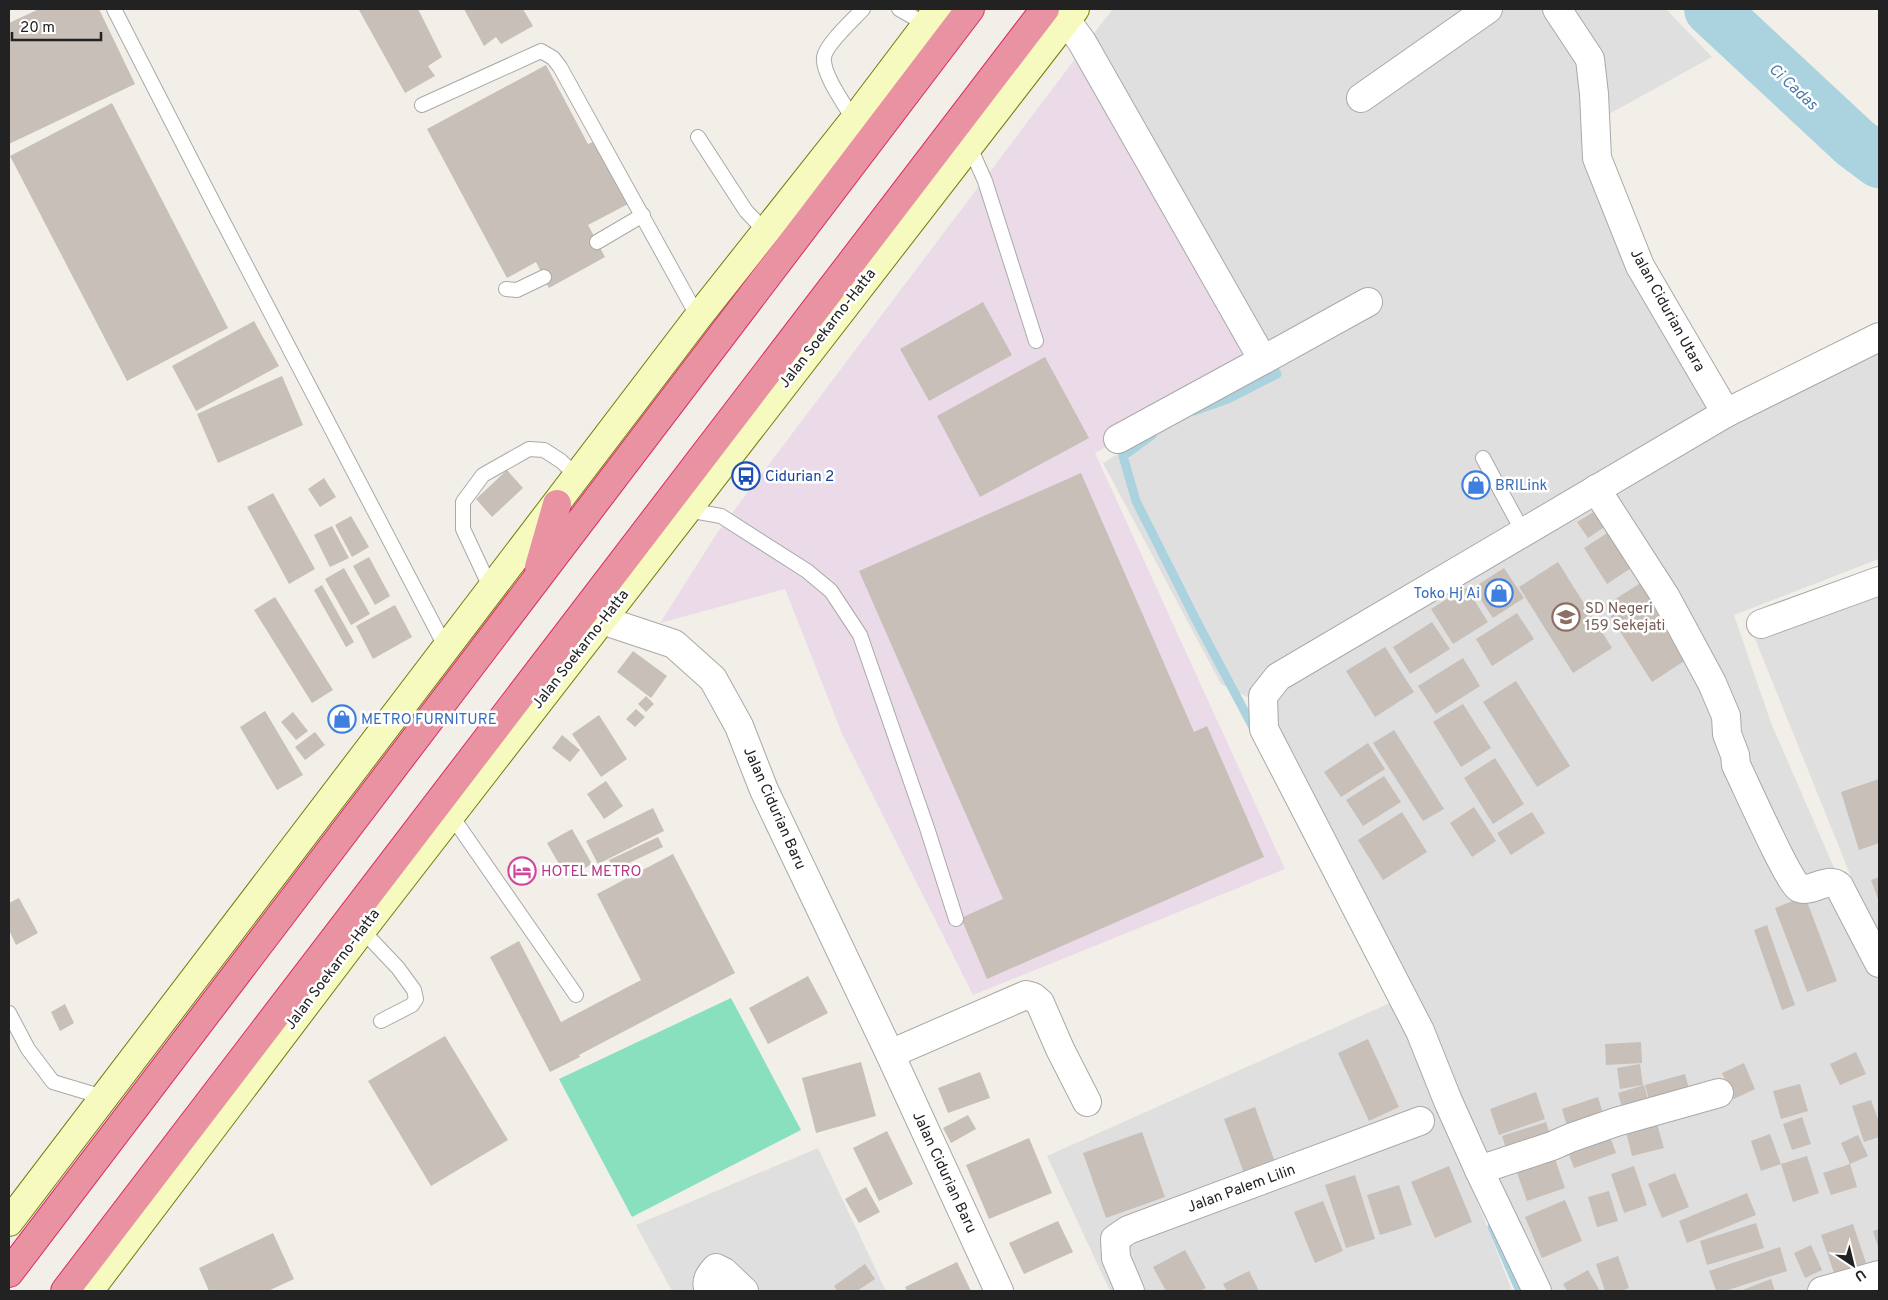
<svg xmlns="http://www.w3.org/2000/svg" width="1888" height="1300" viewBox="0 0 1888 1300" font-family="Overpass,sans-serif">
	<rect width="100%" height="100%" fill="#f2efe9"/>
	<g fill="#e0dfdf">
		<polygon points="1113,9 1666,9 1712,57 1591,124 1723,418 1879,354 1879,559 1734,615 1771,723 1879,971 1879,1291 1553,1291 1266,706 1221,684 1103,463 1267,364 1079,52"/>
		<polygon points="1879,574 1879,946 1749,624"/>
		<polygon points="1399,999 1512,1291 1110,1291 1047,1156"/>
		<polygon points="818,1148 886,1291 672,1291 636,1225"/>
	</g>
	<polygon fill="#ebdbe8" points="1075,59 1152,164 1260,363 1095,453 1285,869 973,995 843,736 785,589 660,623 717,533"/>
	<polygon fill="#88e0be" points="731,998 801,1130 632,1217 559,1079"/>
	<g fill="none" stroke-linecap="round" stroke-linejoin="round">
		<g stroke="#aad3df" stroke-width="9">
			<polyline points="1194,411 1228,399 1277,374 1269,360"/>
			<polyline points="1152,435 1123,456 1136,501 1196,620 1255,731"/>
			<polyline points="1492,1227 1520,1291"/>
		</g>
		<polyline stroke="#aad3df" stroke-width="54" points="1711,9 1855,143 1879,161"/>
	</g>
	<g fill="#c7bfb8">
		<polygon points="39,9 99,9 135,84 9,144 9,23"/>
		<polygon points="361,9 418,9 442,57 428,66 435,76 405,93 359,10"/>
		<polygon points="464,9 523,9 533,26 501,44 496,37 484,46"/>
		<polygon points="546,65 588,144 595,141 628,204 588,225 605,257 549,288 536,262 507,278 427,129"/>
		<polygon points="112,103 228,328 127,381 10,156"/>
		<polygon points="983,302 1012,355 929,401 900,349"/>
		<polygon points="254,321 279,366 196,411 172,366"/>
		<polygon points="1045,357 1089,438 980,497 937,416"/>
		<polygon points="282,376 303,425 218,463 197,414"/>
		<polygon points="507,470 523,488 492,517 476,499"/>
		<polygon points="1081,473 1194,732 1207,726 1264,857 987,979 961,918 1003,899 859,571"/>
		<polygon points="324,478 336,497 320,507 308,489"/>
		<polygon points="273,493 315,569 289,584 247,507"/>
		<polygon points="1602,507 1612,522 1588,538 1577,522"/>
		<polygon points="351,516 369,547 352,557 335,525"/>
		<polygon points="332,526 349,558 330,567 314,535"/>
		<polygon points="1615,528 1637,564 1607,584 1584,548"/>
		<polygon points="369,557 390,596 375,605 353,566"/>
		<polygon points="1558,562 1612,648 1573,673 1519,587"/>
		<polygon points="344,568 370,614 351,625 325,579"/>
		<polygon points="1504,568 1524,598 1493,618 1473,588"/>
		<polygon points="1644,581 1692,656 1652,682 1604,606"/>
		<polygon points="322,585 354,642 346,647 314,590"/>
		<polygon points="1466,587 1488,622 1453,644 1431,609"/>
		<polygon points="275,597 333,690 312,703 254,610"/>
		<polygon points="395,605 412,637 373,659 356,626"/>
		<polygon points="1517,613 1534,639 1492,666 1476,639"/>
		<polygon points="1432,622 1450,649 1410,674 1393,647"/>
		<polygon points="1385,647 1414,692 1375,717 1346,671"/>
		<polygon points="633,651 667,676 651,698 617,672"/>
		<polygon points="1463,658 1480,686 1436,714 1418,686"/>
		<polygon points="1516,681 1570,766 1537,787 1483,702"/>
		<polygon points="646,696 654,704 646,712 638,704"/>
		<polygon points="1463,704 1491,748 1461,767 1433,722"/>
		<polygon points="636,709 645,717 635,727 626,719"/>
		<polygon points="265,711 303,775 277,790 240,727"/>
		<polygon points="293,712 308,731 296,740 281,722"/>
		<polygon points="599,715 627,759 601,777 572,734"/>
		<polygon points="1394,730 1444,809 1423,821 1373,743"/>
		<polygon points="315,732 325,745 305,760 295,747"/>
		<polygon points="562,735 580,750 570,762 552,748"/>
		<polygon points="1368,743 1385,769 1341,797 1324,772"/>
		<polygon points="1495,758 1524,804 1493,824 1464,778"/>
		<polygon points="1384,776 1401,802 1363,826 1346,800"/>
		<polygon points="1879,779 1879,843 1859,850 1841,792"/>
		<polygon points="606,781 623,806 604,819 587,794"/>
		<polygon points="1474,807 1496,841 1472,857 1450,823"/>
		<polygon points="653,808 664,831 598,864 586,841"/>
		<polygon points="1402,812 1427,852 1383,880 1358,840"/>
		<polygon points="1532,812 1545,833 1511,855 1497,833"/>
		<polygon points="572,829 592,864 567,878 547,843"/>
		<polygon points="658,837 663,847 614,870 609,860"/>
		<polygon points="673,854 735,973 579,1055 580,1057 550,1072 490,957 519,941 561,1022 641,980 597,894"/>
		<polygon points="1879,877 1879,902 1871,880"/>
		<polygon points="1805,896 1837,981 1807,992 1775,908"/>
		<polygon points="19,898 38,933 16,945 9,930 9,903"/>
		<polygon points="1767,925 1795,1005 1782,1010 1754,930"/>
		<polygon points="808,976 828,1013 768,1044 749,1008"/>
		<polygon points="65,1004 74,1023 60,1031 51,1012"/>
		<polygon points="445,1036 508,1140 431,1186 368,1081"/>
		<polygon points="1368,1039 1399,1107 1369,1121 1338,1053"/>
		<polygon points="1641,1042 1642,1063 1606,1065 1605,1044"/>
		<polygon points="1856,1052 1866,1074 1840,1085 1830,1064"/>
		<polygon points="861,1062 876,1116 816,1133 802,1078"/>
		<polygon points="1744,1063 1755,1089 1734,1099 1722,1073"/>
		<polygon points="1640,1064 1643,1085 1620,1089 1617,1068"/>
		<polygon points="980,1072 990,1098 948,1113 938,1088"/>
		<polygon points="1685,1074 1692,1100 1652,1111 1645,1085"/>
		<polygon points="1800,1084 1808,1111 1781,1119 1773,1091"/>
		<polygon points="1644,1085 1651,1111 1625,1119 1618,1093"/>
		<polygon points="1536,1092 1545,1119 1499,1135 1490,1109"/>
		<polygon points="1598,1097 1606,1124 1570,1136 1562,1109"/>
		<polygon points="1871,1100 1879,1122 1879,1137 1864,1142 1852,1106"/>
		<polygon points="1255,1107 1275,1162 1244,1173 1224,1119"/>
		<polygon points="968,1115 976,1129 951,1143 943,1128"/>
		<polygon points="1802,1117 1811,1144 1792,1150 1783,1124"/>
		<polygon points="1546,1122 1553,1144 1509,1158 1502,1136"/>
		<polygon points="1657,1124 1664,1148 1632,1156 1626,1132"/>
		<polygon points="1606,1126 1616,1153 1574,1168 1564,1142"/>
		<polygon points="887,1131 913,1184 879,1201 853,1148"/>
		<polygon points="1142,1132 1165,1197 1106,1218 1083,1153"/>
		<polygon points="1770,1134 1781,1164 1761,1171 1751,1141"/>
		<polygon points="1858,1135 1868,1156 1850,1164 1841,1143"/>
		<polygon points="1029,1138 1052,1193 989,1219 966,1165"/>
		<polygon points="1554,1156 1565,1188 1527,1201 1516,1170"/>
		<polygon points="1807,1156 1819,1193 1793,1202 1781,1164"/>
		<polygon points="1850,1164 1857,1187 1831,1195 1823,1173"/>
		<polygon points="1449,1166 1472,1222 1435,1238 1411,1182"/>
		<polygon points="1634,1166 1647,1205 1624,1213 1611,1174"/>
		<polygon points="1675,1173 1689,1207 1662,1218 1648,1184"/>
		<polygon points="1355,1175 1375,1239 1346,1248 1325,1185"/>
		<polygon points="1399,1185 1412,1225 1380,1235 1367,1195"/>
		<polygon points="866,1187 880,1212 859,1223 845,1199"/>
		<polygon points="1609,1191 1618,1221 1597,1227 1588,1197"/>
		<polygon points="1747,1193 1756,1215 1687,1243 1679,1221"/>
		<polygon points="1565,1200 1582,1241 1542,1258 1525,1217"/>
		<polygon points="1323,1201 1343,1251 1315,1263 1294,1212"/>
		<polygon points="1058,1221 1073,1252 1024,1274 1009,1243"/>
		<polygon points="1756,1223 1764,1248 1707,1265 1700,1241"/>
		<polygon points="1853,1224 1866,1263 1834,1273 1821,1235"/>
		<polygon points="1879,1229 1879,1250 1873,1231"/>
		<polygon points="273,1233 294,1279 268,1291 209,1291 199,1268"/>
		<polygon points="1811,1245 1822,1270 1805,1278 1794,1253"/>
		<polygon points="1780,1247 1787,1271 1725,1291 1716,1291 1709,1271"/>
		<polygon points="1185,1250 1206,1288 1200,1291 1166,1291 1153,1267"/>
		<polygon points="1618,1256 1629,1288 1621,1291 1605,1291 1596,1264"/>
		<polygon points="957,1262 971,1291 907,1291 905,1287"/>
		<polygon points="865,1264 875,1279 857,1291 837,1291 834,1286"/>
		<polygon points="1588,1270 1600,1291 1567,1291 1563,1284"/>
		<polygon points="1249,1271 1259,1291 1227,1291 1223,1284"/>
		<polygon points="1771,1279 1775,1291 1740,1291"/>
	</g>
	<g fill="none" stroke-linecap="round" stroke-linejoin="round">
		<g stroke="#a9a9a9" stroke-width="16">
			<g id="lane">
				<polyline points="114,9 217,210 446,648"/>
				<polyline points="899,9 927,25"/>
				<polyline points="422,105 541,51 553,58 560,67 698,317"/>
				<path d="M854,120C845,105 822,74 824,57C826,44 854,19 863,9"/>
				<polyline points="698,137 746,211 765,231"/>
				<polyline points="969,145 985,181 1036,341"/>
				<polyline points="597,242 643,215"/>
				<polyline points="506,289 517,290 544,277"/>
				<polyline points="1483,458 1523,532"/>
				<polyline points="687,510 721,516 807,571 831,591 860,635 927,828 956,919"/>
				<polyline points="491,589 463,529 463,502 483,475 529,449 544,450 561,461 577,476"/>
				<polyline points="451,815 576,995"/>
				<polyline points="362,930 398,968 414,990 416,999 412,1005 381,1021"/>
				<polyline points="9,1013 28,1049 53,1082 103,1097"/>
			</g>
		</g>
		<g stroke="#a9a9a9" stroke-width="30">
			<g id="street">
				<polyline points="1557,9 1590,59 1594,94 1597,158 1640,266 1726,413"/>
				<polyline points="1066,20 1082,42 1263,360 1118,439"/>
				<polyline points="1361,98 1488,9"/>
				<polyline points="1263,360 1368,302"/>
				<path d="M1596,489L1665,596L1712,683L1726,716L1727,734L1735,755L1736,765C1745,783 1789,883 1799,888C1812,893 1827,876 1839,886L1879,963"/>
				<polyline points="602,620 674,644 713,679 739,726 764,790 890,1054 999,1291"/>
				<polyline points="1761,624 1879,581"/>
				<polyline points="890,1054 1026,995 1033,997 1040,1003 1060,1049 1087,1102"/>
				<polyline points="1479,1170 1552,1146 1570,1138 1616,1122 1719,1093"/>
				<path d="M709,1291C705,1281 709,1276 716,1268L724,1272L744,1291"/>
				<polyline points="1130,1291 1116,1258 1115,1239 1128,1230 1420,1121"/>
				<polyline points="1537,1291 1479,1170 1448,1101 1420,1031 1264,729 1263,696 1278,677 1726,413 1879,337"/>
				<polyline points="1822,1291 1879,1275"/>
			</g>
		</g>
		<g stroke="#707d05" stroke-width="30">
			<g id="secondary">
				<polyline points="9,1222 698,317 854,120 938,9"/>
				<polyline points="89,1291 362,930 1075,9"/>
			</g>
		</g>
		<g stroke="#dc2a67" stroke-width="30">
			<g id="highway">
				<polyline points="539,567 557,504"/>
				<polyline points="9,1273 970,9"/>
				<polyline points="65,1291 1045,9"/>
			</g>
		</g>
		<use href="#lane" stroke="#fff" stroke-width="14"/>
		<use href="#street" stroke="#fff" stroke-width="28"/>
		<use href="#secondary" stroke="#f7fabf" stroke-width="28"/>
		<use href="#highway" stroke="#e892a2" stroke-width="28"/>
	</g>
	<defs>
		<g id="bus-ring" transform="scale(1.4375)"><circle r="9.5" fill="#fff" stroke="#1a4fb4" stroke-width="1.5"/><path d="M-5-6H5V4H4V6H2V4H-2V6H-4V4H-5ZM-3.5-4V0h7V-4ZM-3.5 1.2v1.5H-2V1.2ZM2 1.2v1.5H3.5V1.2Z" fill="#1a4fb4"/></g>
		<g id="shop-ring" transform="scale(1.4375)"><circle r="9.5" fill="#fff" stroke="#3f7fe0" stroke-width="1.5"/><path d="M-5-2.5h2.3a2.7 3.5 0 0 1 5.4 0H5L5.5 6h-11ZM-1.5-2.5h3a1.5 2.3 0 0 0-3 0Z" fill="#3f7fe0"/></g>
		<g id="school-ring" transform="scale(1.4375)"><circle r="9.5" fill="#fff" stroke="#8d6e63" stroke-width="1.5"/><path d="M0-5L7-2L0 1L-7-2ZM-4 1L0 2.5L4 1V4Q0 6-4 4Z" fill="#8d6e63"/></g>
		<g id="hotel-ring" transform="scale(1.4375)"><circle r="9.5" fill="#fff" stroke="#d1479c" stroke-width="1.5"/><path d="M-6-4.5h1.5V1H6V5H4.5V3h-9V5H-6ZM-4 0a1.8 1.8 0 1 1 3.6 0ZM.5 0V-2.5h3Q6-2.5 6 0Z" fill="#d1479c"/></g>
	</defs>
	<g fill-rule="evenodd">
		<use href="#bus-ring" x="746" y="476"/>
		<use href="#shop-ring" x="1476" y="485"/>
		<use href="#shop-ring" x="1499" y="593"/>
		<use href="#school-ring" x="1566" y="617"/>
		<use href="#shop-ring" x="342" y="719"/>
		<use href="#hotel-ring" x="522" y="871"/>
	</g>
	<g text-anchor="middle" stroke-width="5" stroke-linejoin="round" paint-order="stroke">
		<g font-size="15" fill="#222" stroke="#fff">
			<text transform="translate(1668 310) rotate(61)" y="5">Jalan Cidurian Utara</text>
			<text transform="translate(827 328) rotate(-52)" y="5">Jalan Soekarno-Hatta</text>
			<text transform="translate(580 649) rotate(-52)" y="5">Jalan Soekarno-Hatta</text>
			<text transform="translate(775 808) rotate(66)" y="5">Jalan Cidurian Baru</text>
			<text transform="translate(332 969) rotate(-53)" y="5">Jalan Soekarno-Hatta</text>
			<text transform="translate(945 1172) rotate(65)" y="5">Jalan Cidurian Baru</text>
			<text transform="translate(1241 1188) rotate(-20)" y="5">Jalan Palem Lilin</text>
		</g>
		<g font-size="15" fill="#164399" stroke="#fff" text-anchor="start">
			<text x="765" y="481">Cidurian 2</text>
		</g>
		<g font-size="15" fill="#366cbe" stroke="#fff" text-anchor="start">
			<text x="1495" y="490">BRILink</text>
			<text x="1480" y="598" text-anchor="end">Toko Hj Ai</text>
			<text x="361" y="724">METRO FURNITURE</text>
		</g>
		<g font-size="15" fill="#785e54" stroke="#fff" text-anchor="start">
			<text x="1585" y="613">SD Negeri<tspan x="1585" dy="17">159 Sekejati</tspan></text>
		</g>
		<g font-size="15" fill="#b23c85" stroke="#fff" text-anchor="start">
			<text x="541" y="876">HOTEL METRO</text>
		</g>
		<g font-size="16" font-style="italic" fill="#4a7aab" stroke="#fff">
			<text transform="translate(1794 86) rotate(43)" y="6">Ci Cadas</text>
		</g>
	</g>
	<rect width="1888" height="1300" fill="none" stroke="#222222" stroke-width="20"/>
	<g transform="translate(1853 1265) rotate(145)" stroke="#ffffff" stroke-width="4" paint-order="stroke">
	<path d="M0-4L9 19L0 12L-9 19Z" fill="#222222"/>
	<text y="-8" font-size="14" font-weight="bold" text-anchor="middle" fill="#222222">U</text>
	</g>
	<path d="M12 32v8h89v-8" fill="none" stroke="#222222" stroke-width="2.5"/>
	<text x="20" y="32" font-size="15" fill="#222222" stroke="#ffffff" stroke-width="4" paint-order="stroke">20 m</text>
</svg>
